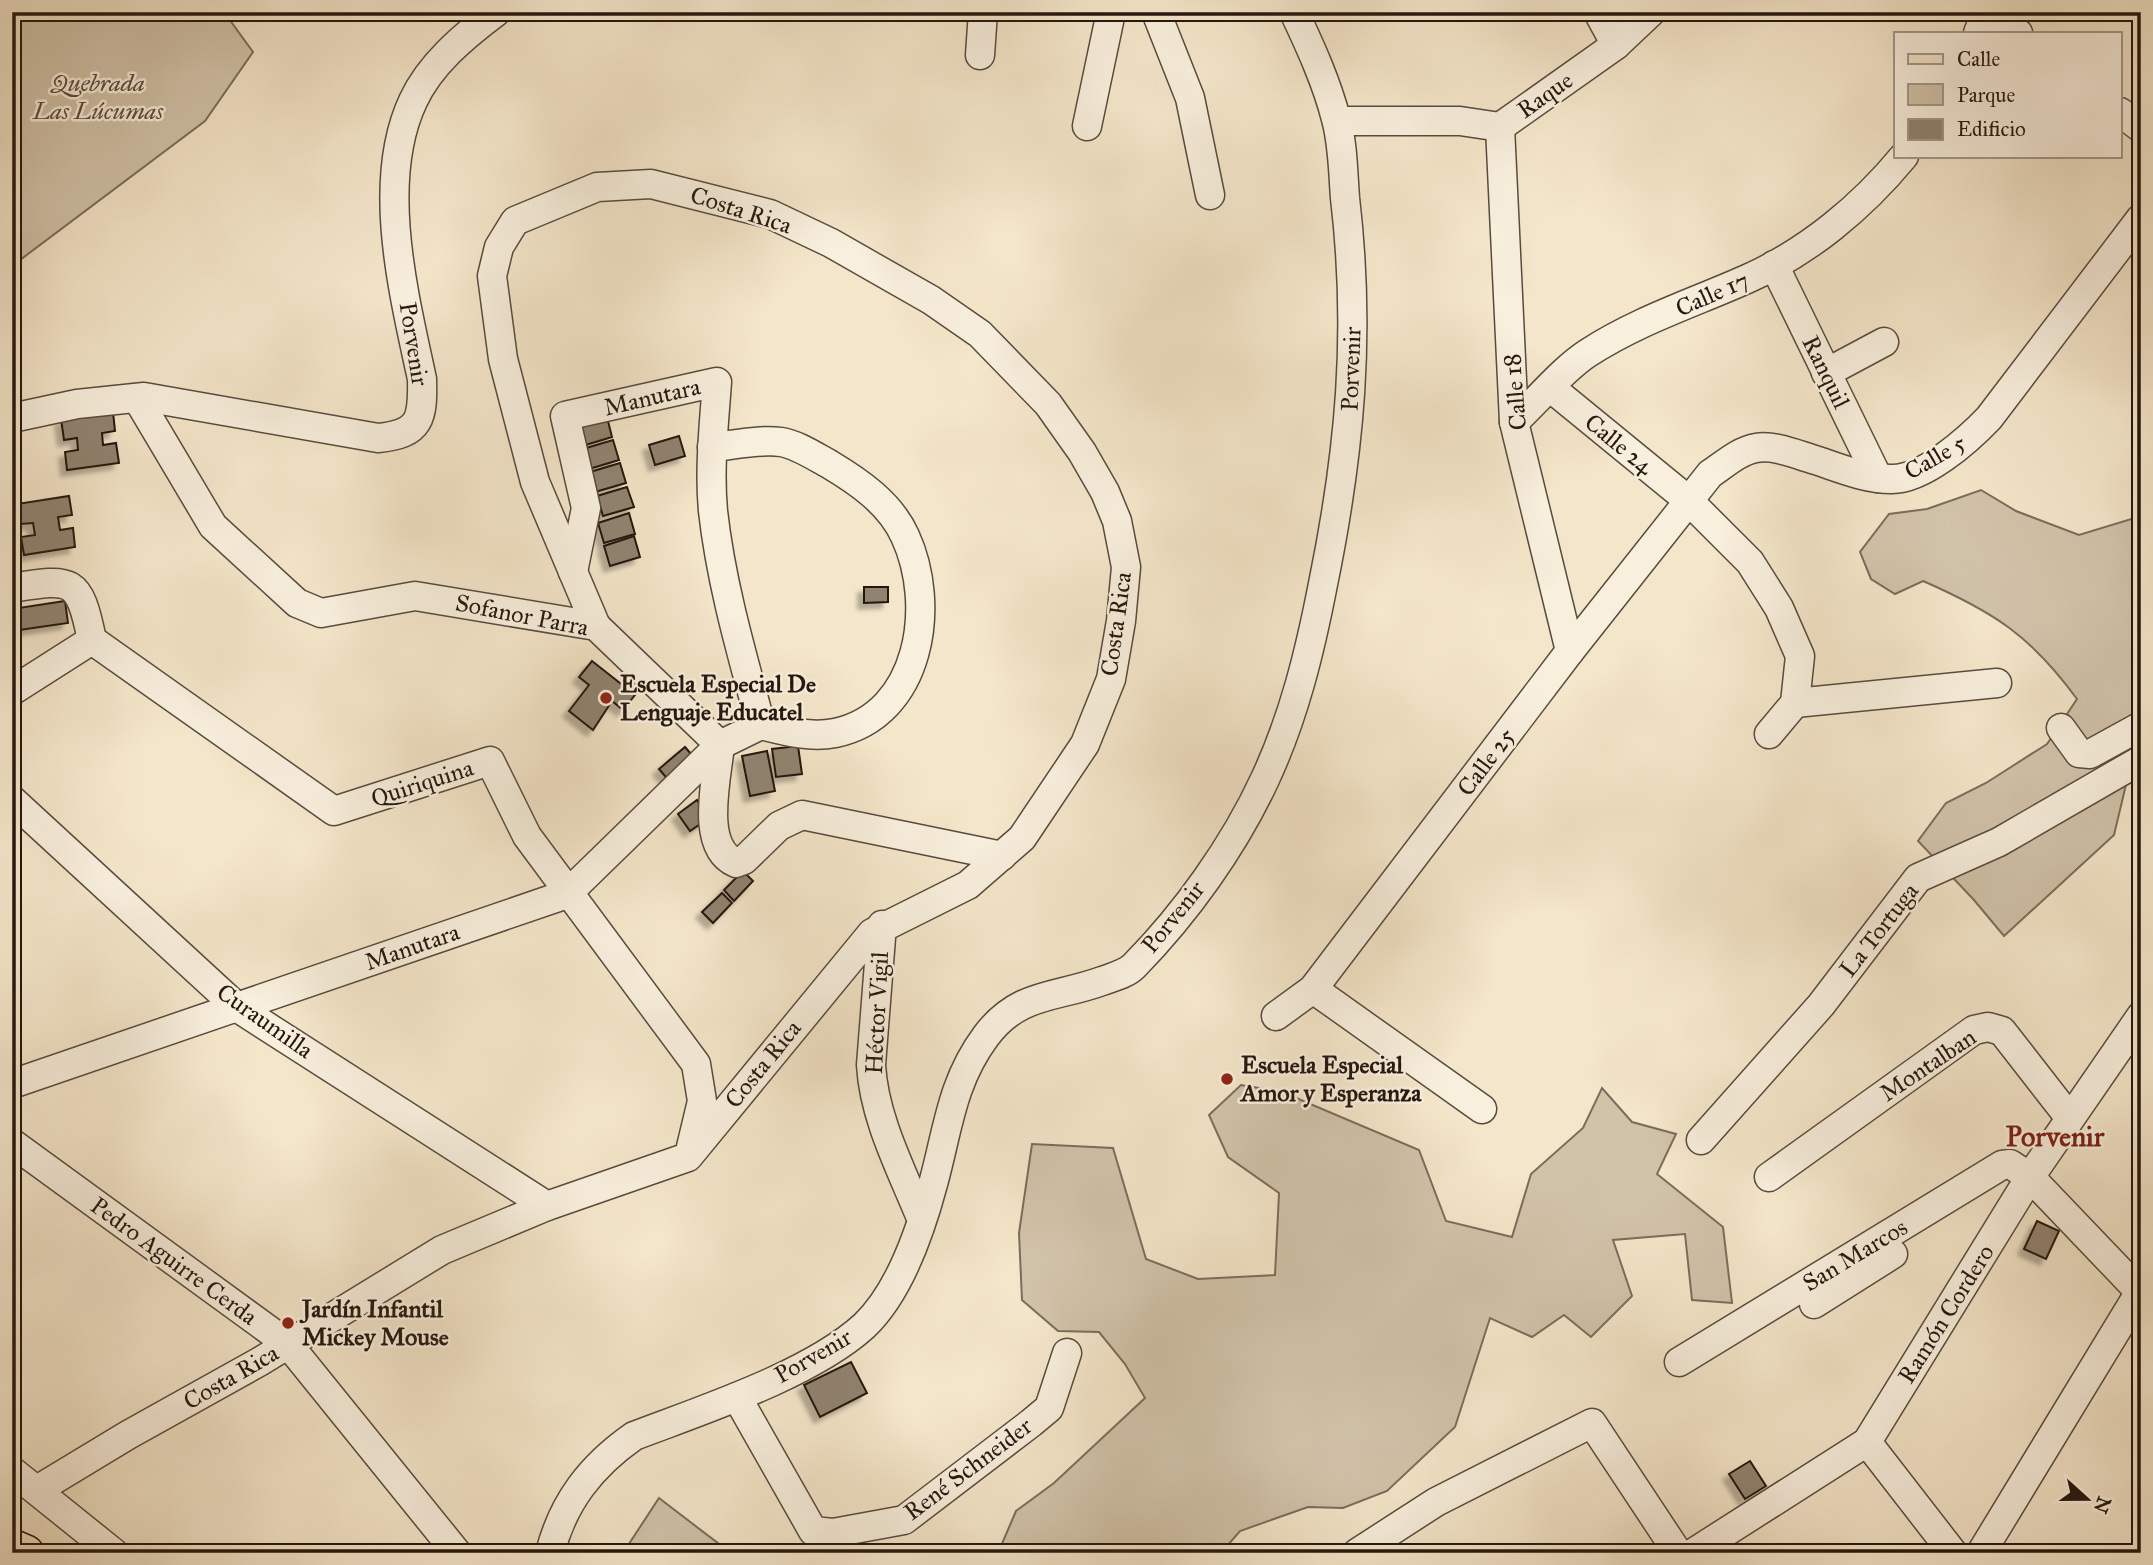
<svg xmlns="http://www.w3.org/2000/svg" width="2153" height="1565" viewBox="0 0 2153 1565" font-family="'IM FELL Great Primer',serif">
	<defs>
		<filter id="shadow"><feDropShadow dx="-6" dy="6" stdDeviation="2" flood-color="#0004"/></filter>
	</defs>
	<rect width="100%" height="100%" fill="#f4e6ca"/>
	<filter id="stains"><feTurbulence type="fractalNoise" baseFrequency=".00286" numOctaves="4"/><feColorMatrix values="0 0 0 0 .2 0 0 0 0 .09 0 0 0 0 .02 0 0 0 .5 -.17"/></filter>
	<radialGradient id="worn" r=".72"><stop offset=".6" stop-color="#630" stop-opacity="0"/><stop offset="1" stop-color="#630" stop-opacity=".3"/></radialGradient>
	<g fill="#d1c3aa" stroke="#7a6d5c" stroke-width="2">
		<polygon points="12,12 224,12 253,52 205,121 12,266"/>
		<path d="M1981,490L2016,511L2079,535L2141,516V695L2134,751L2114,835L2004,936L1974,900L1918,841L1946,803L1986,783L2047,744L2077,699C2031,636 1994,612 1923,581L1895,594L1871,579L1860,552L1889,514L1927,509Z"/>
		<polygon points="1241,1085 1282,1092 1419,1150 1446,1221 1512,1237 1531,1174 1583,1128 1602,1088 1632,1122 1676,1134 1657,1174 1723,1227 1732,1303 1692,1300 1685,1234 1613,1240 1632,1296 1591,1337 1564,1315 1532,1337 1490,1318 1455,1427 1387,1491 1343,1508 1308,1507 1240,1531 1221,1553 998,1553 1016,1511 1054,1483 1145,1398 1125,1364 1099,1332 1058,1331 1022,1300 1019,1233 1032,1144 1113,1148 1146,1259 1198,1279 1275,1275 1279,1193 1228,1157 1209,1115"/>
		<polygon points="659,1498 719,1544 723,1553 623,1553"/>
	</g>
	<g fill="#908370" stroke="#24170f" stroke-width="2" filter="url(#shadow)">
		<polygon points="113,412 115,431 102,433 103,445 116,443 119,463 67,470 65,452 78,450 77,438 64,440 61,419"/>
		<polygon points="607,417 612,437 582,446 576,426"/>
		<polygon points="679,436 685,456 655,465 649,445"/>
		<polygon points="613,440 619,460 589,469 583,449"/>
		<polygon points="620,463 626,483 595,492 590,472"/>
		<polygon points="627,487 634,507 603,516 597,496"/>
		<polygon points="69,496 72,515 58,517 60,530 73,528 75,547 24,555 21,537 35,535 33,523 20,524 17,504"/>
		<polygon points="629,513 635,534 604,543 598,523"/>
		<polygon points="634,536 640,557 610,566 604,546"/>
		<polygon points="864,587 888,587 888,602 864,603"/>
		<polygon points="65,601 68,623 12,631 12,609"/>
		<polygon points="592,661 635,695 623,710 612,701 593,730 569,711 589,685 579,677"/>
		<polygon points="798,746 802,774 776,777 772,749"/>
		<polygon points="685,747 697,761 671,783 659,769"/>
		<polygon points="767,751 775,791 750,796 742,756"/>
		<polygon points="697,800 709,818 690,831 678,814"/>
		<polygon points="743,871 753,881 734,901 724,890"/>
		<polygon points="722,893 732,903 713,923 702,912"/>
		<polygon points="2037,1221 2059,1231 2046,1259 2024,1249"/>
		<polygon points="851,1362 867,1393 820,1417 804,1385"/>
		<polygon points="1750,1461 1766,1486 1745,1499 1729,1474"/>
	</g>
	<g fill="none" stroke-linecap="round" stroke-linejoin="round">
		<g stroke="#584b3e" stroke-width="31">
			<g id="minor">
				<polyline points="1156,12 1190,98 1210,195"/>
				<polyline points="1598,12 1616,45"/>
				<polyline points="1991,12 2018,33"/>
				<polyline points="1978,33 1986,12"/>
				<polyline points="980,55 983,12"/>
				<polyline points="2120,112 2141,128"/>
				<polyline points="1337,121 1460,121 1500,127 1616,45 1651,12"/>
				<polyline points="1087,126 1111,12"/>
				<polyline points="1500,127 1514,422 1570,651"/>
				<polyline points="1774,265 1878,478"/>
				<polyline points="1826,373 1884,342"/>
				<polyline points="1551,388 1688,500 1750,562 1779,608 1800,656 1795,703 1769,734"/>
				<polyline points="137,398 213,526 297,603 321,613 415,596 596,626 720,745"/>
				<path d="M12,418L77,404L144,397L378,438C421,434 423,418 422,379C404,295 375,182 413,101C430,64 464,36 496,12"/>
				<path d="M1514,422C1537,401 1563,369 1588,353C1637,321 1693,303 1747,279C1808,252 1862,207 1904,156"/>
				<path d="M573,572L586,508L565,416L717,382C714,424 709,468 713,511C721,583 742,655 761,725"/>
				<path d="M12,588C73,578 79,577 92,640L334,811L490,761L527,836L696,1064L702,1101L691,1147"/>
				<polyline points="12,691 92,640"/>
				<polyline points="1795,703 1997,683"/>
				<polyline points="2061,728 2079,753 2090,754 2141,726"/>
				<path d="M720,745C717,778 699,847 736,863L744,860L779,826L802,815L1002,856"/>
				<polyline points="12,800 238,1008 547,1206"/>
				<path d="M882,925L871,1065C874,1118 901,1169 921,1218"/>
				<polyline points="1313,989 1482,1109"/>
				<path d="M1276,1016L1313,989L1570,651L1710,474C1725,464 1739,451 1756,448C1773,445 1793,453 1809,458C1835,466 1863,479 1891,479C1923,480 1968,440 1989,418L2141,218"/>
				<path d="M12,1084L567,894L720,745L761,725C785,731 810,738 835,733C921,715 937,605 905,536C890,503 859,482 829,464C816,457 796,444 781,442C760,439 734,445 712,447"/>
				<polyline points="1701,1140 1821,1005 1918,878 1999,842 2141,760"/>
				<polyline points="12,1143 288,1344 457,1553"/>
				<polyline points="1769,1177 1974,1030 1988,1027 2002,1031 2069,1117"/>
				<polyline points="1814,1304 1893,1254"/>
				<polyline points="1679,1362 2002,1165 2010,1164 2030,1177 2141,1293"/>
				<polyline points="737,1397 813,1531 833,1533 904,1520 1031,1423 1049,1408 1067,1353"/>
				<polyline points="1867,1442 1953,1553"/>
				<polyline points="12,1471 114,1553"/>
				<polyline points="37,1490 128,1435 259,1362 442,1250 547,1206 688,1157 872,933 968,885 1022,838 1085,744 1111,679 1121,621 1126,567 1117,521 1105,492 1082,452 1048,404 980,334 931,300 831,243 770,214 651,184 597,187 515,221 499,247 492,276 503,359 535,482 596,626"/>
				<path d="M550,1553C563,1502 591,1466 634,1436C702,1410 810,1375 864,1326C899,1293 921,1229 933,1184C948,1130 951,1083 986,1036C1019,992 1056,998 1102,981C1113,977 1126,974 1134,966C1186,913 1234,846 1265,779C1294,717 1310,651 1323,584C1350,452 1361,333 1345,198C1343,172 1343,144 1336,119C1327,83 1310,46 1294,12"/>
				<polyline points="1357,1553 1436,1502 1592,1423 1678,1553"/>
				<polyline points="1693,1553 1867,1442 2030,1177 2141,1016"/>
				<polyline points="1981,1553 2141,1290"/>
			</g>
		</g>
		<g stroke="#24170f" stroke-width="38">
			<polyline id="major" points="12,1547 26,1553"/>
		</g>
		<use href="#minor" stroke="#f8efdd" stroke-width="28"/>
		<use href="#major" stroke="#f4e6ca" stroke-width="35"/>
	</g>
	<g fill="#8f2418" stroke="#f8efdd" stroke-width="2.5">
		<circle cx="606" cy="698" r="7"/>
		<circle cx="1227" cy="1079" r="7"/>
		<circle cx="288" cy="1323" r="7"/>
	</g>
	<g text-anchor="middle" stroke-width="5" stroke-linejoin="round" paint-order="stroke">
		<g font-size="24" font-style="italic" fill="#584b3e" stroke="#f8efdd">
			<text x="98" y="91">Quebrada<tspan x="98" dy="28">Las Lúcumas</tspan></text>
		</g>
		<g font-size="24" fill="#24170f" stroke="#f8efdd">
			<text transform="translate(1545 95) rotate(-35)" y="8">Raque</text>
			<text transform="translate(741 210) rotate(18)" y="8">Costa Rica</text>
			<text transform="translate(1712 294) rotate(-24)" y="8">Calle 17</text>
			<text transform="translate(414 344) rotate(81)" y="8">Porvenir</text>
			<text transform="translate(1351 369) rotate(-88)" y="8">Porvenir</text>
			<text transform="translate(1826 372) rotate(64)" y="8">Ranquil</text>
			<text transform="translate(1515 392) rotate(-95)" y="8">Calle 18</text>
			<text transform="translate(652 397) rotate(-13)" y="8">Manutara</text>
			<text transform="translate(1619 444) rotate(39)" y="8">Calle 24</text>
			<text transform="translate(1935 457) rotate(-30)" y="8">Calle 5</text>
			<text transform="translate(522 615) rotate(11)" y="8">Sofanor Parra</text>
			<text transform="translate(1116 624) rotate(-82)" y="8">Costa Rica</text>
			<text transform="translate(1486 762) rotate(-53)" y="8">Calle 25</text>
			<text transform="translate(422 783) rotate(-18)" y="8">Quiriquina</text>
			<text transform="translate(1173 917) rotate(-51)" y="8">Porvenir</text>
			<text transform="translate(1879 930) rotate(-52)" y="8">La Tortuga</text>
			<text transform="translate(412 947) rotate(-19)" y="8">Manutara</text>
			<text transform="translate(877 1013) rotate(-87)" y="8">Héctor Vigil</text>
			<text transform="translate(265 1021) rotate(35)" y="8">Curaumilla</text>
			<text transform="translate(763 1064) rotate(-51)" y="8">Costa Rica</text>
			<text transform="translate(1928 1065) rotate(-34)" y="8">Montalban</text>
			<text transform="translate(1855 1255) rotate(-31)" y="8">San Marcos</text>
			<text transform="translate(174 1261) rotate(36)" y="8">Pedro Aguirre Cerda</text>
			<text transform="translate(1946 1314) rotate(-58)" y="8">Ramón Cordero</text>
			<text transform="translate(813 1356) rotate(-30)" y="8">Porvenir</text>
			<text transform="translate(231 1377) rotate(-30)" y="8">Costa Rica</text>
			<text transform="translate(968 1469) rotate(-37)" y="8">René Schneider</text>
		</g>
		<g font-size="24" font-weight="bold" fill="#24170f" stroke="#f8efdd" text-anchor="start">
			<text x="620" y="692">Escuela Especial De<tspan x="620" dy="28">Lenguaje Educatel</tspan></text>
			<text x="1241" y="1073">Escuela Especial<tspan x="1241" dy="28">Amor y Esperanza</tspan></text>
			<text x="302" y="1317">Jardín Infantil<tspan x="302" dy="28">Mickey Mouse</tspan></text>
		</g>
		<g font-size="28" font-weight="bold" fill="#7a1f14" stroke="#f8efdd">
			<text x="2055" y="1146">Porvenir</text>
		</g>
	</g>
	<rect width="2153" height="1565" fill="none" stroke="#f4e6ca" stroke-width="42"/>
	<rect x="14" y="14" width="2125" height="1537" fill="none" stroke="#24170f" stroke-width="3.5"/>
	<rect x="21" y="21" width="2111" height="1523" fill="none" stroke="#24170f" stroke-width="2"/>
	<rect x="1894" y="32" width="228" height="126" fill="#f8efdd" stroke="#a3998b" stroke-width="2"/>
	<rect x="1908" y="54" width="35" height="10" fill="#f4e6ca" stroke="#a3998b" stroke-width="2"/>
	<text x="1957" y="66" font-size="21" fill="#24170f">Calle</text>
	<rect x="1908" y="84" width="35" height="21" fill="#d1c3aa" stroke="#a3998b" stroke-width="2"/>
	<text x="1957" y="102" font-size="21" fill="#24170f">Parque</text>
	<rect x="1908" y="119" width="35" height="21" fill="#908370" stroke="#a3998b" stroke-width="2"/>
	<text x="1957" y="136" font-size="21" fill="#24170f">Edificio</text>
	<g transform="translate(2087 1499) rotate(111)" stroke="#f8efdd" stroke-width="5" paint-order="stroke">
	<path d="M0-5L12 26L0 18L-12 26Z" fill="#24170f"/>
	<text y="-10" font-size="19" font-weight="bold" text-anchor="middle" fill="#24170f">N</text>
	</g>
	<rect width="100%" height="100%" filter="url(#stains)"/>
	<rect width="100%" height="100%" fill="url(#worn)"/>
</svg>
